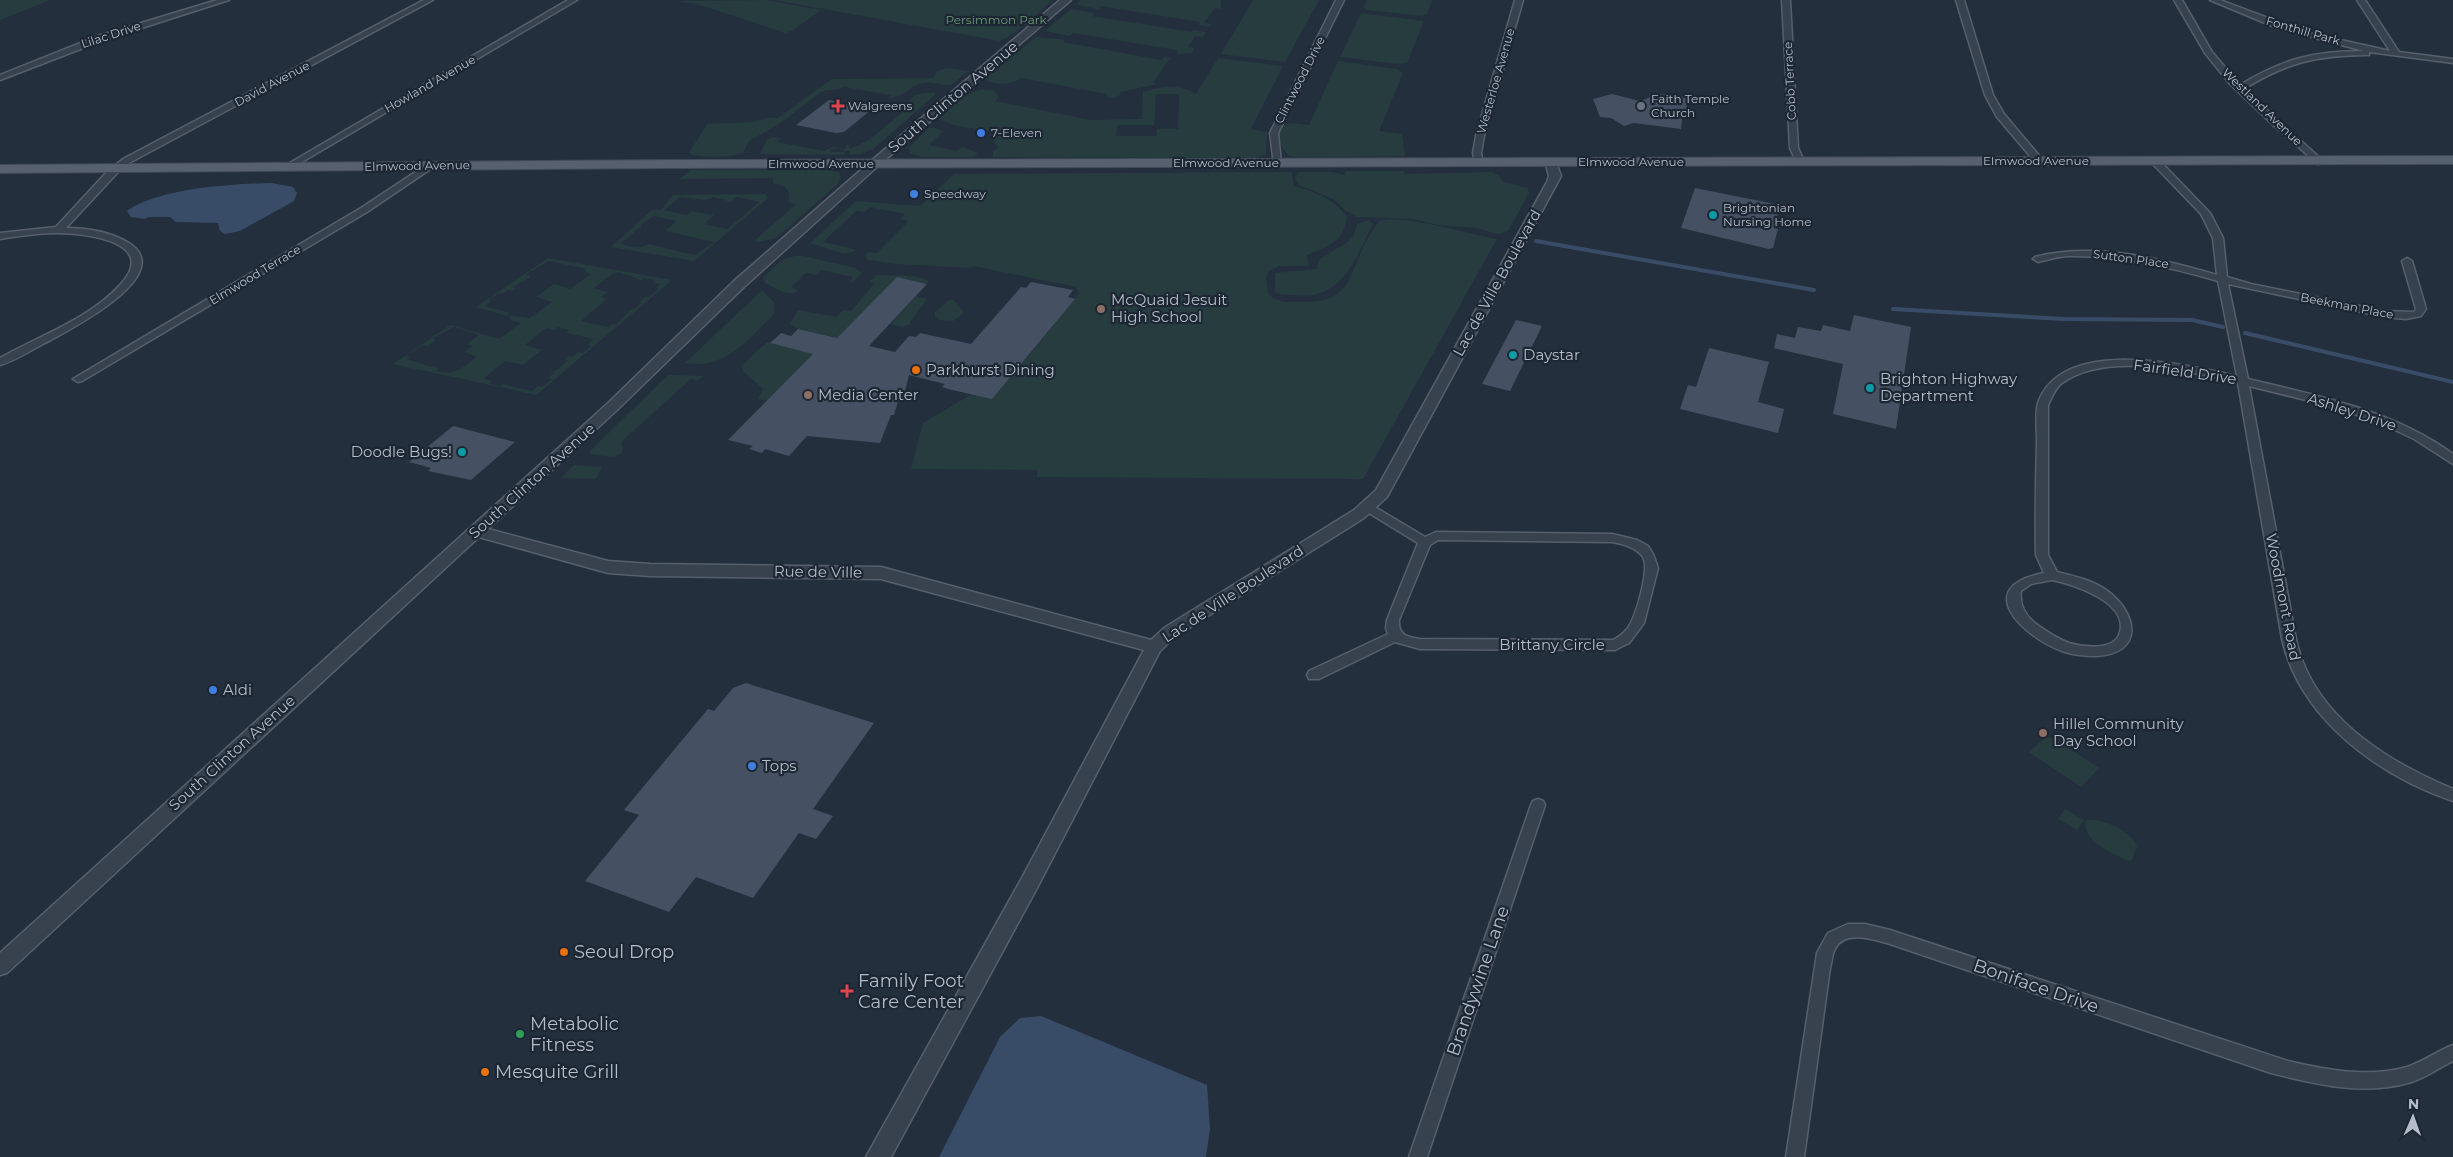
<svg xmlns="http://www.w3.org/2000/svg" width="2453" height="1157" viewBox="0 0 2453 1157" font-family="Montserrat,sans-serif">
	<rect width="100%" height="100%" fill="#242f3e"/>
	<g fill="#263c3f" fill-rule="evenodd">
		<polygon points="0,0 50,0 0,20"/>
		<polygon points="766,0 821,10 792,31 785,33 697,4 677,1"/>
		<polygon points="774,0 1053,0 1013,34 1000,41"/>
		<polygon points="1081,0 1221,0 1221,9 1215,8 1204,23 1211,24 1209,27 1199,25 1200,22 1101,6 1098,9 1078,5 1077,3"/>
		<polygon points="1253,0 1319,0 1285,62 1221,54"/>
		<polygon points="1367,0 1432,0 1427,14 1422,16 1367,10 1364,7"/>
		<polygon points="1071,9 1094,13 1092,16 1191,32 1193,30 1206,32 1203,37 1195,36 1188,47 1194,48 1192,53 1178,54 1177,50 1073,33 1069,36 1045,31"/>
		<polygon points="1361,13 1424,21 1407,63 1398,64 1340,57"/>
		<path d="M1036,37L1065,40L1063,42L1161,60L1164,57L1170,58L1153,83L1157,84L1121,92L1120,95L1113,98L1106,96L1107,94L1021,78C1012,85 995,86 985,79Z"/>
		<path d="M1218,58L1283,66L1251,129L1267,132L1266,155L1256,158L993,157V151L999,148L993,141L1001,133L953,125L939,119C957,104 969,85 994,91L999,97L995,101L1091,120L1142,119L1143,92C1166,86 1175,83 1196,94ZM1156,94H1179L1178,129H1157L1156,136H1116L1117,125H1154Z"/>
		<path d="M1338,61L1397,69L1403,73L1379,131L1402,134L1405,156L1294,157C1281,153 1277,139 1280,126L1291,123L1309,125Z"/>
		<path d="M947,68L969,71L951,85C942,86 933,81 923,83C908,86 907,97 888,98L891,95L844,87C838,91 828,89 821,92L779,124L749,141L743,153C732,157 699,159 689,153L707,124L754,122L766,118H778L832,79L934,78L937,71Z"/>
		<polygon points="925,93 935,93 935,95 873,149 861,154 849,155 850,151 844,151 846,145 848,145 850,149 869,140 911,105 906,103 915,95"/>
		<polygon points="929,128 935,128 943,131 929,145 956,151 963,147 978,153 974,157 921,157 910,153 909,147"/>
		<path d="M773,137L782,138L777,142L825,151C830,147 835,145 841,149H831L830,152H845L844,155L760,154L767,140Z"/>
		<polygon points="691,170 828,170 838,172 841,177 837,185 776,238 758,242 755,240 796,204 788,202 790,194 785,187 773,183 773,178 679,179"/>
		<polygon points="1345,171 1404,171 1405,174 1492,172 1500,176 1502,181 1527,188 1529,193 1508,231 1498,234 1476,228 1439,225 1414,219 1357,217 1346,211 1335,200 1299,185 1295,179 1297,173 1300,172 1332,172 1345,175"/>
		<path d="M1292,172L1294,186C1316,192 1333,198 1347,217C1343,242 1330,246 1307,255L1309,266H1279L1268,272L1266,278L1268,293C1274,302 1285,302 1295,302C1356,304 1345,277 1369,236C1372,231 1375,224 1380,221C1397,213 1475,235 1497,239L1363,479L1037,477V470L911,469L923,423L972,394L1016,355L1028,357L1079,293L1076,287L973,266L971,268L895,264L868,260L865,256L868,252L877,253L909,221L901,219L905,214L870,207L865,212L856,211L823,242L854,249L856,251L844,254L810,243L856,201L920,206L954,174Z"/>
		<path d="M765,194L768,198L694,261L611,247L652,210H661L673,195ZM680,197L705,200L714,197L731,202L736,197L759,202L728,229L704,224L714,215L692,211L687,215L664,210ZM654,216L677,221L665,231L714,242L695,255L648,244C639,251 628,246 621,243L642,226L640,225Z"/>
		<path d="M1369,220L1373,224C1355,259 1342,302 1294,295C1287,294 1281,296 1275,292V273L1316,269L1321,258L1348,242L1354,234L1357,224Z"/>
		<path d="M795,256H804L855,268L862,273L852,283L849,282L853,277L821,270L816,275L806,273L791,287L798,290C789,299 775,287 765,283L763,277L782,260Z"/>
		<path d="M548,258L672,280L536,395L393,364L450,325L499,339L521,323L508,319L511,317L476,307ZM549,261L586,269L584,271L591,274L570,289L554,284L536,297L552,302L530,318L507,315L510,313L485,306L491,301L489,300L499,293L502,294L508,290L512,291L516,288L513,287L531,277L526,274ZM619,272L641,280L644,278L656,280L654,282L660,284L656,288L658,289L649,297H645L639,302L642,303L633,310H630L616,325L612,324L608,327L581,321L607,299L601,297L608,292L594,288L612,274ZM454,327L479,335L467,344L472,346L464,352L477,357C463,367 454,377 436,371L439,369L407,359L410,357L407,355L423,345L427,346L436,340L433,338ZM558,327L569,330L566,333L594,339L588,344L591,346L583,353L578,352L572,357L568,356L565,359L568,360L557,370L550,372L554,373L548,378L552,379L542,387L538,386L532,391L503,384L500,386L490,384L492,381L483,379L505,361L523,365L542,350L525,345L546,328L555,330Z"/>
		<polygon points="877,275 915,276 929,281 927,284 897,277 837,338 798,329 790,324 798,310 836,317 843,310 851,311 875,283 869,282"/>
		<path d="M762,290L774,302V314C749,339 725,370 685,363Z"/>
		<polygon points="916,296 927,299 910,322 911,324 902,327 891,324"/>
		<polygon points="949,300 954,300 963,311 963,314 953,321 939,320 935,316 935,312"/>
		<polygon points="767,342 801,351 817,350 766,401 758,399 763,389 742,370 745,362"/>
		<polygon points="668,375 704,376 696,381 692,378 621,442 623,450 620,454 612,457 591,454 589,452"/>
		<polygon points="574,465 602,467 596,479 561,478"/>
		<polygon points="2046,737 2055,739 2099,768 2081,787 2029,752"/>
		<polygon points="2065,809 2084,820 2077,830 2058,819"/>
		<path d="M2088,820C2104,819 2130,830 2137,846L2132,860L2127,861C2111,852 2085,843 2085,822Z"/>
	</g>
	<g fill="#394c67">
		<path d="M272,183L293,187L297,193L294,201L240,231L225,234L220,231L218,223L176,222L170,217H149L145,219L131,217L127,211C159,188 231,184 272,183Z"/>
		<polygon points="1041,1016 1207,1085 1210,1129 1206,1157 939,1157 1000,1037 1020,1018"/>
	</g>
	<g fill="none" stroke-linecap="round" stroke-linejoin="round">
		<g stroke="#394c67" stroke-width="4">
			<polyline points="1536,241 1814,290"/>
			<polyline points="1893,309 2064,319 2192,320 2223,327"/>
			<polyline points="2245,333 2453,382"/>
		</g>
	</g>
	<g fill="#455162">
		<polygon points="1612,94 1640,101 1659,94 1687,97 1686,119 1682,119 1681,129 1634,123 1624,126 1611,118 1600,117 1593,99"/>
		<polygon points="829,100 872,109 844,132 836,133 796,125"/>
		<polygon points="1695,188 1780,205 1774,228 1778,229 1773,248 1769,249 1681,228"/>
		<polygon points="897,277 927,284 869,346 895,352 909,336 916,337 920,333 971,344 1021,287 1026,288 1031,282 1073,290 1068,297 1075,299 992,399 948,389 942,387 945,384 909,375 905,391 903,391 902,398 899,398 894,415 891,415 880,443 807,436 789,456 765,449 762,453 749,449 753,446 728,440 813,354 770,343 781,333 791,336 798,329 837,338"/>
		<polygon points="1854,315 1911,327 1896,429 1833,414 1843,364 1774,348 1777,334 1795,338 1798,327 1821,331 1823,325 1850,331"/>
		<polygon points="1516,320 1542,326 1510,391 1482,384"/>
		<polygon points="1709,348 1769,362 1758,402 1784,409 1778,433 1680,409 1688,385 1696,387"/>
		<polygon points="453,426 515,442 471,480 428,471 431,468 409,462"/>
		<polygon points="746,683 874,723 813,809 833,816 816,839 799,833 753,898 696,877 669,912 585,881 639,815 624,810 708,709 714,711 733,688"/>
	</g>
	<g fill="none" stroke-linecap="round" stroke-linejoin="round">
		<g stroke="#565f6c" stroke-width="3">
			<g id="minor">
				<polygon points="217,0 229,0 104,40 0,80 0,75 98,36"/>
				<path d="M424,0H433L129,163L119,171L66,228C87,228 111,232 129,243C179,275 67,331 45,343C31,350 15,361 0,365V358C39,336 89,319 120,285C160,242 86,233 57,233C38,233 19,236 0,239V233L56,227L104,175L123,159Z"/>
				<polygon points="568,0 577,0 290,169 283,167"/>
				<polygon points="1336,0 1344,0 1278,133 1281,163 1274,165 1270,133"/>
				<polygon points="1515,0 1523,0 1484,136 1481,153 1483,162 1479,165 1475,162 1473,153 1476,136"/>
				<polygon points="1782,0 1790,0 1798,148 1804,161 1800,164 1796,161 1790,148"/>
				<polygon points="1956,0 1964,0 1993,95 2004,114 2042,159 2042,163 2036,163 1997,117 1985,95"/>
				<path d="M2174,0H2182L2212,52L2240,85C2282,59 2315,51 2364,51L2277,28L2210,0H2220L2305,32L2390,51L2357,0H2365L2399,52L2453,59V63L2369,52V55H2366C2315,56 2288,62 2244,89L2321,159L2322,161L2318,164L2272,124L2230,84L2205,53Z"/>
				<path d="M2155,158L2158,159L2210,213L2223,238L2227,277L2251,284L2384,311L2414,312L2416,309L2402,261L2407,258L2412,261L2426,309L2421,316L2406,319L2384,317L2228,284L2248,379C2319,396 2393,410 2453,454V464L2414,439L2376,421L2322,404L2249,386L2296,639C2312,715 2386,761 2453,789V801C2379,776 2300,719 2282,639L2238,383C2189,371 2107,351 2062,383C2055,388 2052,397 2048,405V555L2057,572C2073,576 2092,580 2106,590C2138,612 2145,654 2096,656C2085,656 2073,655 2062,651C2022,636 1971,587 2044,573L2036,555C2035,517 2036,479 2037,441C2037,429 2035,414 2038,403C2062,336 2186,364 2237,376L2218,281C2169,267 2119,255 2068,256C2059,256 2048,260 2038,262L2033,259L2035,257C2094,242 2159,258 2217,275L2213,238L2201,214L2152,163L2151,161ZM2052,580C2073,584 2132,603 2119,635C2112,651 2082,647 2069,643C2058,639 2049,633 2039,626C2027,618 2019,606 2021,591L2031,584Z"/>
				<polygon points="429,163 433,166 432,168 367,212 82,381 78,382 73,379 361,208"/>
				<path d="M1368,503L1425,537L1436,532L1612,534L1637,540L1648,546L1653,554L1658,568L1644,623L1629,643L1615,650L1420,649L1395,642L1319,679H1309L1307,675L1309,671L1388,634L1386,628L1387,620L1418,543L1364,510L1362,507ZM1438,540L1612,542C1623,544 1636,547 1643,557C1650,570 1636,616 1628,628C1624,633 1619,637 1613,640L1420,639C1407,637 1398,635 1399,620L1430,545Z"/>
				<polygon points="1538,799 1543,801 1545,805 1427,1157 1409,1157 1531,805 1533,801"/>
				<path d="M1848,924H1865L1890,930L2288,1061C2326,1070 2368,1078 2407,1067C2423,1062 2437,1051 2453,1045V1061C2438,1068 2424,1079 2408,1083C2363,1096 2315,1084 2271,1073L1890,944C1874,940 1845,929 1835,949C1832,954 1832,962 1830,968L1804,1157H1786L1817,953L1828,933Z"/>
			</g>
		</g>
		<g stroke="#565f6c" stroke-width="3">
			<polygon id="tertiary" points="1060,0 1071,0 878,166 744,287 617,410 488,529 608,561 650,564 881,567 1151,640 1164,628 1354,510 1376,490 1547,182 1549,176 1545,162 1547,160 1555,160 1561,176 1387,497 1364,518 1176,636 1160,651 1037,888 891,1157 866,1157 1023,876 1144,650 881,579 650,576 608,573 479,537 7,973 0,975 0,953 607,404 734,281 870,162"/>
		</g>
		<g stroke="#414a57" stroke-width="2">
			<polygon id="primary" points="2453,156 2453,164 671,168 0,173 0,165 671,160"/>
		</g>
		<use href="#minor" fill="#38414e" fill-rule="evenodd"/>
		<use href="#tertiary" fill="#38414e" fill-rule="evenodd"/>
		<use href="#primary" fill="#56606e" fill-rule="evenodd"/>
	</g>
	<g fill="#e0444e" stroke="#1d2633" stroke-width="2">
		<path d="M835.5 98.5h5v5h5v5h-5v5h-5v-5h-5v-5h5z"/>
		<path d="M844.5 983.5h5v5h5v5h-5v5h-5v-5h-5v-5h5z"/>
	</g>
	<circle fill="#6b7280" stroke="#1d2633" stroke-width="2" cx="1641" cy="106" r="5"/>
	<g fill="#3f7fe0" stroke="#1d2633" stroke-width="2">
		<circle cx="981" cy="133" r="5"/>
		<circle cx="914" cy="194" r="5"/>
		<circle cx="213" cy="690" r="5"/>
		<circle cx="752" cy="766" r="5"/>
	</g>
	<g fill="#0f9aa8" stroke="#1d2633" stroke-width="2">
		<circle cx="1713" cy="215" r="5"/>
		<circle cx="1513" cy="355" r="5"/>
		<circle cx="1870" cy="388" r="5"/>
		<circle cx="462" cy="452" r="5"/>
	</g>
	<g fill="#8d6e63" stroke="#1d2633" stroke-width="2">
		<circle cx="1101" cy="309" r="5"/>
		<circle cx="808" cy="395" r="5"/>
		<circle cx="2043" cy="733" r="5"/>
	</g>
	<g fill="#e8710a" stroke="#1d2633" stroke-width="2">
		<circle cx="916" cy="370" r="5"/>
		<circle cx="564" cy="952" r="5"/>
		<circle cx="485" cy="1072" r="5"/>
	</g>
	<circle fill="#2e9e5b" stroke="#1d2633" stroke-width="2" cx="520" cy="1034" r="5"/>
	<g text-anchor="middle" stroke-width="4.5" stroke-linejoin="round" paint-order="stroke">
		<g font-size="12" fill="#6b9a76" stroke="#1d2633">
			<text x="996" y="24">Persimmon Park</text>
		</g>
		<g font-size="12" fill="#b4bcc9" stroke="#1d2633">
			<text transform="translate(2303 31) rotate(16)" y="4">Fonthill Park</text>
			<text transform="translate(111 35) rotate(-18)" y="4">Lilac Drive</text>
			<text transform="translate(1300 80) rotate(-63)" y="4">Clintwood Drive</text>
			<text transform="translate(1496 81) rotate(-74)" y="4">Westerloe Avenue</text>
			<text transform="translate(1790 81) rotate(-93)" y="4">Cobb Terrace</text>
			<text transform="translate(272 84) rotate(-28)" y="4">David Avenue</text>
			<text transform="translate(430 84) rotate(-30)" y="4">Howland Avenue</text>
			<text transform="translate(2262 107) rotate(44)" y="4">Westland Avenue</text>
			<text x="2036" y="165">Elmwood Avenue</text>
			<text x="1631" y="166">Elmwood Avenue</text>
			<text x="1226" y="167">Elmwood Avenue</text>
			<text x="821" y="168">Elmwood Avenue</text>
			<text transform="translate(417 166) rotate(-1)" y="4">Elmwood Avenue</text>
			<text transform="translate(2131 259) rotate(8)" y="4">Sutton Place</text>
			<text transform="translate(255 275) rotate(-31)" y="4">Elmwood Terrace</text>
			<text transform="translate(2347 306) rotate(11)" y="4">Beekman Place</text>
		</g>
		<g font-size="12" fill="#b4bcc9" stroke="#1d2633" text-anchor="start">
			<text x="1651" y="103">Faith Temple<tspan x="1651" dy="14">Church</tspan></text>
			<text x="848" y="110">Walgreens</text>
			<text x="991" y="137">7-Eleven</text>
			<text x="924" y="198">Speedway</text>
			<text x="1723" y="212">Brightonian<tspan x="1723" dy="14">Nursing Home</tspan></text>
		</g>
		<g font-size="15" fill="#b4bcc9" stroke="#1d2633">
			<text transform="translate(953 97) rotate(-40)" y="5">South Clinton Avenue</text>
			<text transform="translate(1497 283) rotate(-61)" y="5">Lac de Ville Boulevard</text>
			<text transform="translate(2185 372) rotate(8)" y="5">Fairfield Drive</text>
			<text transform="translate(2352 412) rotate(18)" y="5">Ashley Drive</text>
			<text transform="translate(532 481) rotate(-42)" y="5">South Clinton Avenue</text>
			<text transform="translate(818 572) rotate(1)" y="5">Rue de Ville</text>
			<text transform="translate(1233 594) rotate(-33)" y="5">Lac de Ville Boulevard</text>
			<text transform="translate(2283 597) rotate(79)" y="5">Woodmont Road</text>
			<text x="1552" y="650">Brittany Circle</text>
			<text transform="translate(232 753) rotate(-42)" y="5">South Clinton Avenue</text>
		</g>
		<g font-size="15" fill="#b4bcc9" stroke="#1d2633" text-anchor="start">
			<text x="1111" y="305">McQuaid Jesuit<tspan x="1111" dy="17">High School</tspan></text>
			<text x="1523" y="360">Daystar</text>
			<text x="926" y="375">Parkhurst Dining</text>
			<text x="1880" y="384">Brighton Highway<tspan x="1880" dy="17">Department</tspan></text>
			<text x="818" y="400">Media Center</text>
			<text x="452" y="457" text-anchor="end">Doodle Bugs!</text>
			<text x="223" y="695">Aldi</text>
			<text x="2053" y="729">Hillel Community<tspan x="2053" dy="17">Day School</tspan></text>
			<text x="762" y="771">Tops</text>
		</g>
		<g font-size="18" fill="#b4bcc9" stroke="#1d2633" text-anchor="start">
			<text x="574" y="958">Seoul Drop</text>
			<text x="858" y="987">Family Foot<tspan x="858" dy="21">Care Center</tspan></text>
			<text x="530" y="1030">Metabolic<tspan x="530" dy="21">Fitness</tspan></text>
			<text x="495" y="1078">Mesquite Grill</text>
		</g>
		<g font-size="18" fill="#b4bcc9" stroke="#1d2633">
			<text transform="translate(1478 981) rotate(-71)" y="6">Brandywine Lane</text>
			<text transform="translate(2036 986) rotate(19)" y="6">Boniface Drive</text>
		</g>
	</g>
	<g transform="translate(2413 1117) rotate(2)" stroke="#1d2633" stroke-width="4" paint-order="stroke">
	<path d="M0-4L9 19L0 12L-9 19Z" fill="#b4bcc9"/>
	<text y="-8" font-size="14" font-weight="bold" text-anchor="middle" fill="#b4bcc9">N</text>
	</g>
</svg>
